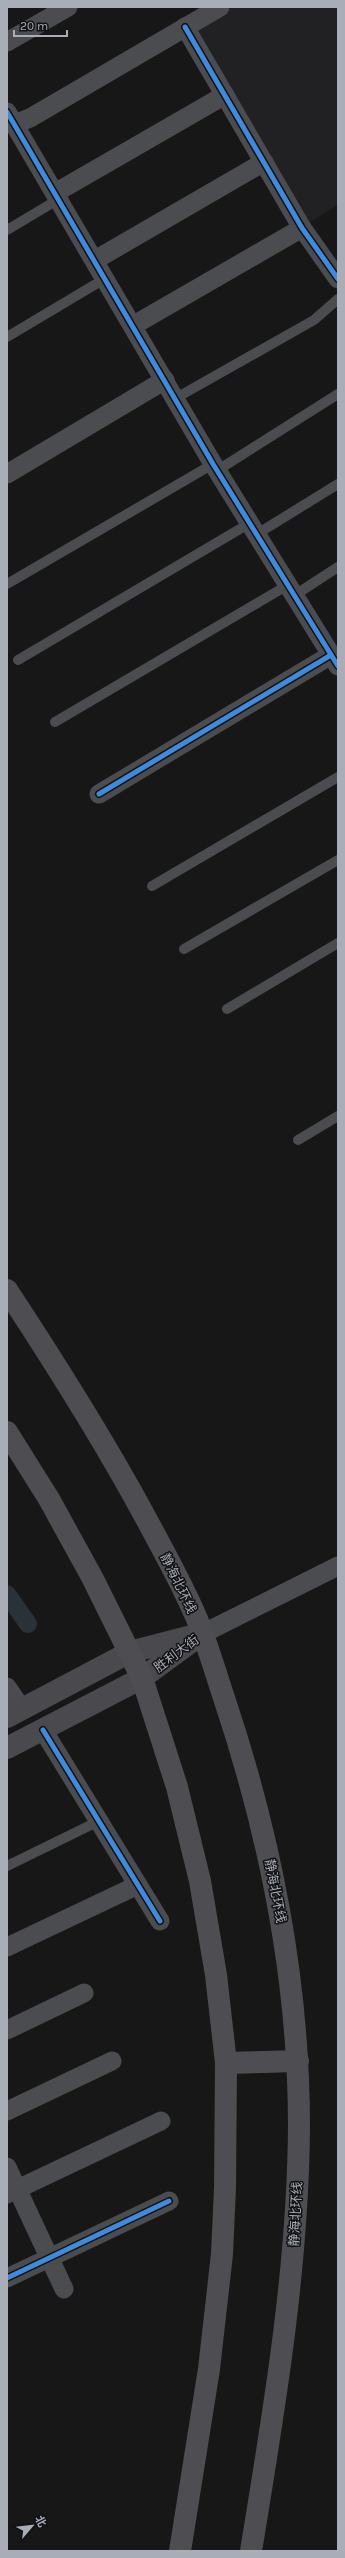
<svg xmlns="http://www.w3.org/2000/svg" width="345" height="2558" viewBox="0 0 345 2558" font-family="Karla,'Noto Sans SC',sans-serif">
	<rect width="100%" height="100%" fill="#171717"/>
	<polygon fill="#212123" points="233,7 338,7 338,205 308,223 196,28"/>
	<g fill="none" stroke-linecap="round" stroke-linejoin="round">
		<polyline stroke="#2a3239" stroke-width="18" points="7,1594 28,1624"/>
		<g stroke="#4b4c50" stroke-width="10">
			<polyline points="7,230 59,199"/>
			<polyline points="7,337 106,278"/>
			<polyline points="176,398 314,320 338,299"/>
			<polyline points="218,470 338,394"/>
			<polyline points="257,534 338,484"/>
			<polyline points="7,584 213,464"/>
			<polyline points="295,595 338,567"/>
			<polyline points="18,660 250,523"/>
			<polyline points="55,722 288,585"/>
			<polyline points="152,886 338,777"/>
			<polyline points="184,949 338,860"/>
			<polyline points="227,1009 338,943"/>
			<polyline points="298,1140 338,1116"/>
			<polyline points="7,1866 99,1821"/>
		</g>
		<g stroke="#4b4c50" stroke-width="19">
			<polyline points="185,27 302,228 338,279"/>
			<polyline points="7,42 68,7"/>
			<polyline points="7,112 213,464 338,666"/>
			<polyline points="14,124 30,118 220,7"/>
			<polyline points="55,193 225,95"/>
			<polyline points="95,260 264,162"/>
			<polyline points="134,325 302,228"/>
			<polyline points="7,474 165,380"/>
			<polyline points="99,794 331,655"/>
			<polyline points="202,1634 338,1566"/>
			<polyline points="7,1687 22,1709"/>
			<polyline points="43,1730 160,1921"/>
			<polyline points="7,1947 138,1885"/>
			<polyline points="7,2030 84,1993"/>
			<polyline points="7,2111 112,2061"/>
			<polyline points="7,2167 64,2289"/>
			<polyline points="7,2194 161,2121"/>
			<polyline points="7,2278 169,2201"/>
		</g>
		<g stroke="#4a4a4e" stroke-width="22">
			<polyline points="7,1717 130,1652 192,1636"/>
			<polyline points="7,1748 142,1678 202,1634"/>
		</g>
		<g stroke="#4e4e52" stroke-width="22">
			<path d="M7,1290C57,1366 106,1443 149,1524C166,1555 183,1586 197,1619C208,1646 216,1674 225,1701C271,1839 299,1981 299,2127C298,2269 274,2411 251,2551"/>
			<polyline points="7,1432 49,1499 93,1579 142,1678 177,1787 200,1881 216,1975 226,2063 225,2188 222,2254 209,2369 180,2551"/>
			<polyline points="226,2063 298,2061"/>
		</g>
		<g stroke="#111113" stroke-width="8">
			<g id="cycleway">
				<polyline points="185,27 302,228 338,279"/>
				<polyline points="7,112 213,464 338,666"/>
				<polyline points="99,794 331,655"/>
				<polyline points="43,1730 160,1921"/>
				<polyline points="7,2278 169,2201"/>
			</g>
		</g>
		<use href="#cycleway" stroke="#408adc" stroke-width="5"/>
	</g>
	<g text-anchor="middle" stroke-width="3" stroke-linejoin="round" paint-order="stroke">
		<g font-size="13" fill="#a8adb8" stroke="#111113">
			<text transform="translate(179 1583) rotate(64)" y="5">静海北环线</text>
			<text transform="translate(176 1653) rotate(-37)" y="5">胜利大街</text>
			<text transform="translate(276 1891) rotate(79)" y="5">静海北环线</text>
			<text transform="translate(295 2214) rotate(-87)" y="5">静海北环线</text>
		</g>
	</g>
	<rect width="345" height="2558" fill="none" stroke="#a8adb8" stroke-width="16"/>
	<g transform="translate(32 2526) rotate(62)" stroke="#111113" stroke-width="3" paint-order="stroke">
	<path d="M0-3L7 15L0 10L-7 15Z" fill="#a8adb8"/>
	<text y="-6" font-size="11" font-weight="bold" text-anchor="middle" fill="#a8adb8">北</text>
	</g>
	<path d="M14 30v6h53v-6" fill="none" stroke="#a8adb8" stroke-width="2"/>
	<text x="20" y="30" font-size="12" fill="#a8adb8" stroke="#111113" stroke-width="3" paint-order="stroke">20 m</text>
</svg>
